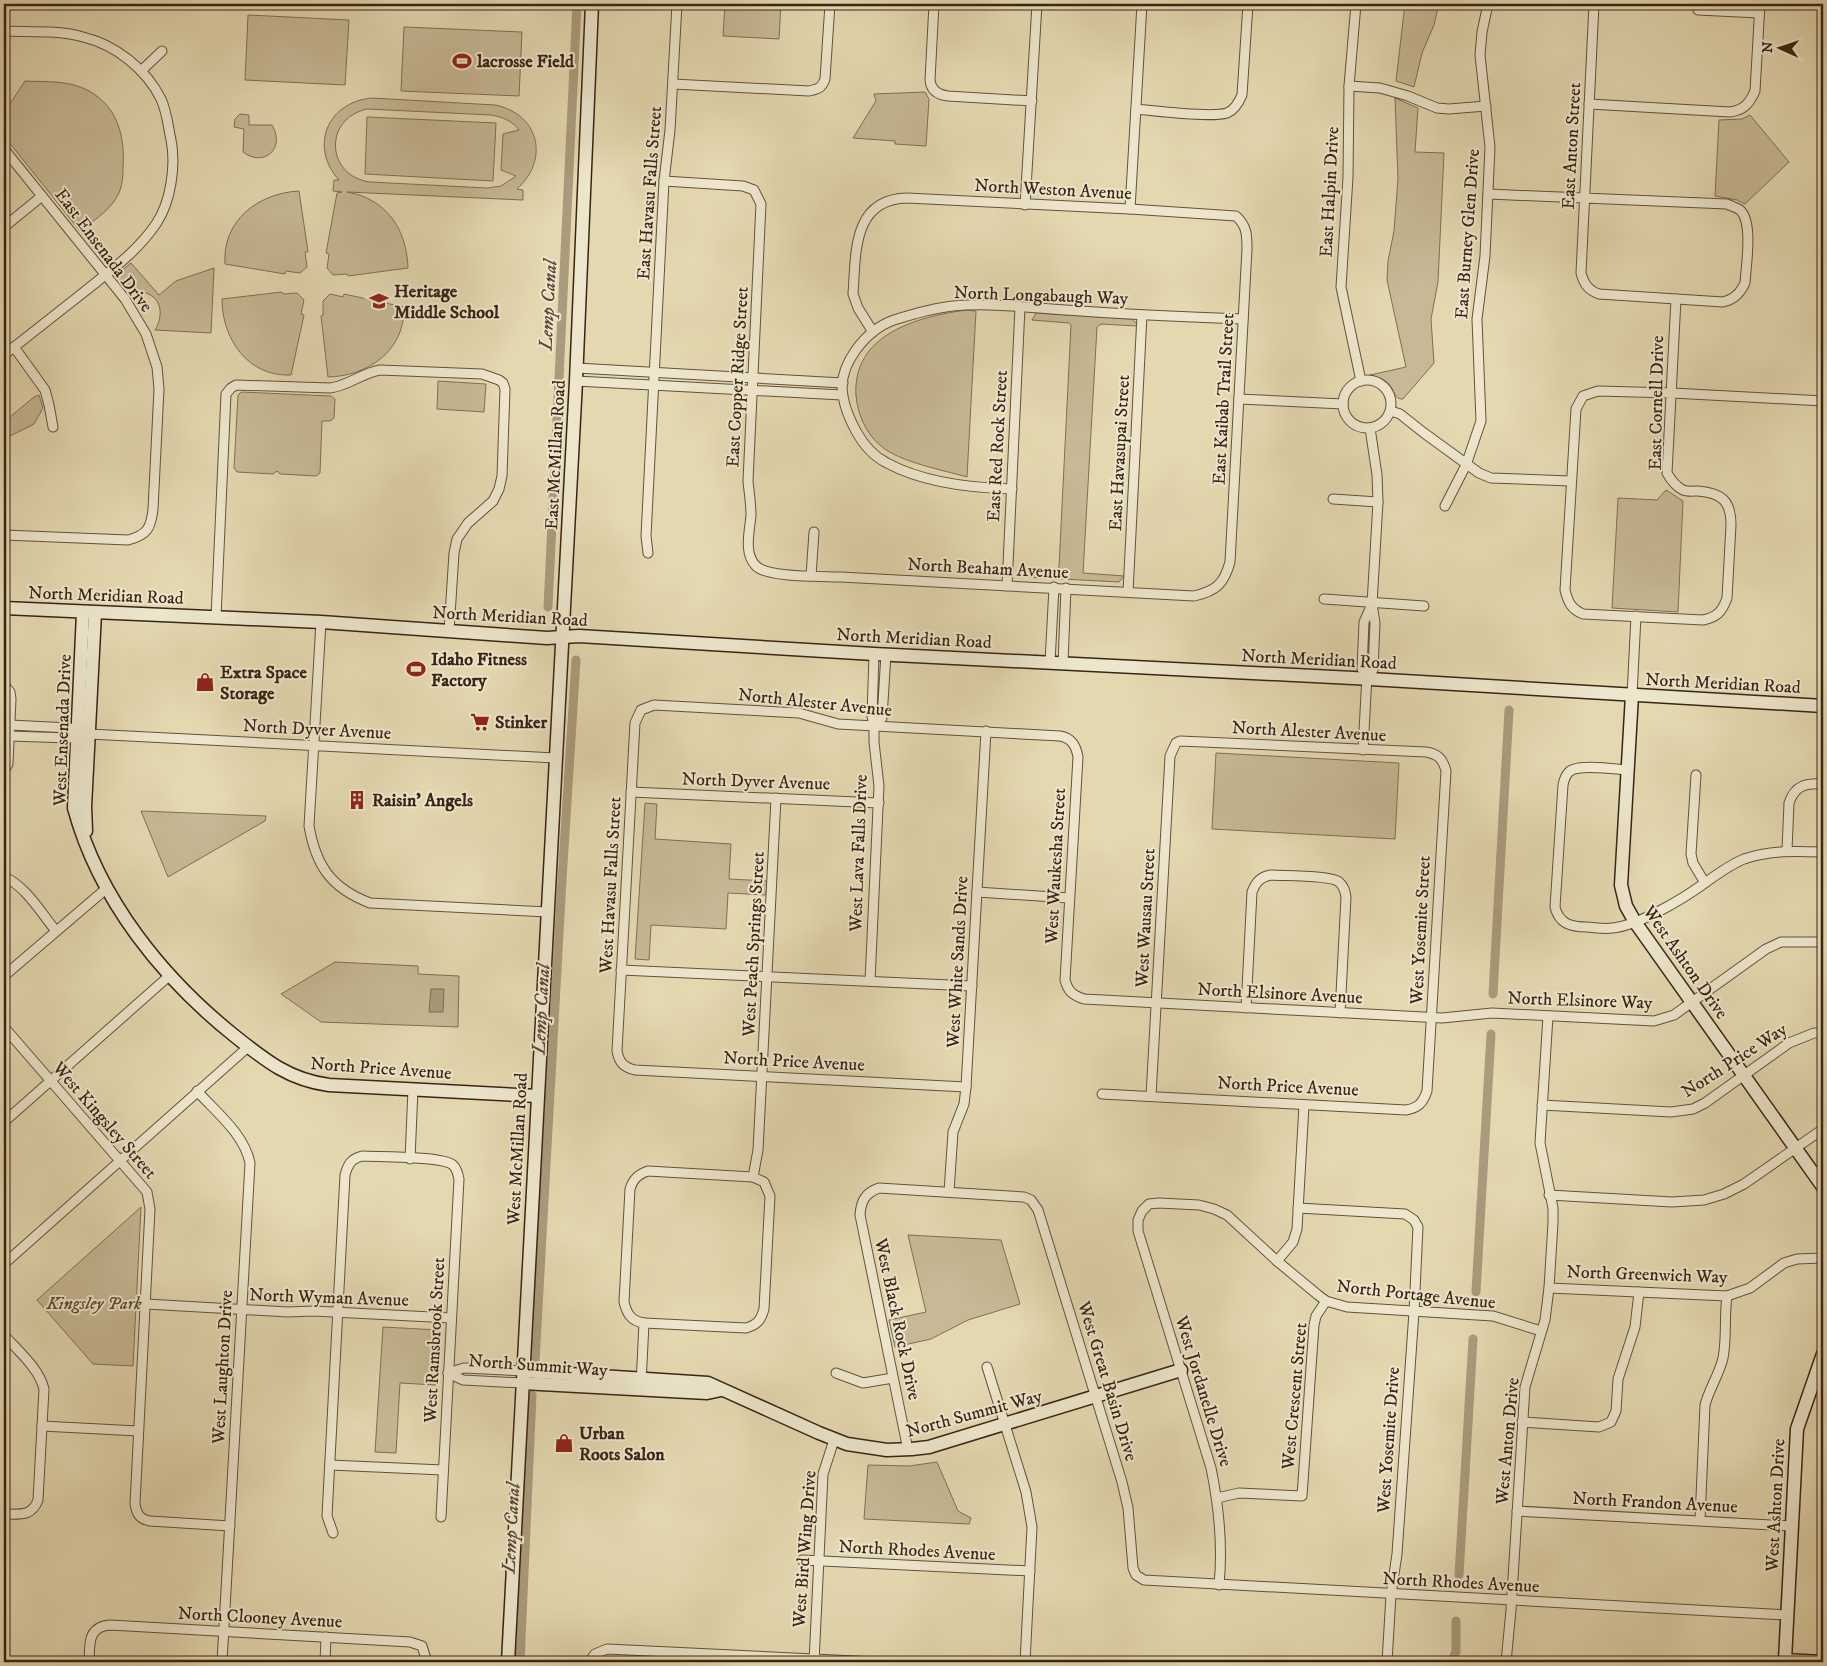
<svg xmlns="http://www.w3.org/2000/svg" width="1827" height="1666" viewBox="0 0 1827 1666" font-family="'IM FELL DW Pica',serif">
	<rect width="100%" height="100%" fill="#e4d8b0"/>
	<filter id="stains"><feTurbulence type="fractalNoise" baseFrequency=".004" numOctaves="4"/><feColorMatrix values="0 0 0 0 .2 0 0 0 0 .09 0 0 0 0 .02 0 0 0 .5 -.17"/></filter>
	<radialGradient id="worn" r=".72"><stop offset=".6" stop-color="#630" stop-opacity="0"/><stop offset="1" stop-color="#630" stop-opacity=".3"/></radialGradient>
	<g fill="#c7b996" stroke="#806e56" fill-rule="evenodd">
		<polygon points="725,4 781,4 779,39 723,36"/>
		<polygon points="1405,4 1439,4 1434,25 1422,53 1414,87 1396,81"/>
		<polygon points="248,15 349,20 345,85 245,80"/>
		<polygon points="404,27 522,32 519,96 401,91"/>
		<path d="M25,81C46,82 70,80 89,91C118,107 125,137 123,167C123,179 122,190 115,200C106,213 93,221 80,231L4,136V113Z"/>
		<polygon points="925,92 929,99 926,146 895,144 895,141 853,138 876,101 874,94"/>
		<path d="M372,98L495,105C539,114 550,159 517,189L523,190V200L347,192C351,193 357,194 362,196C393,208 407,236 408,268L348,276L347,274L333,275L327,268L329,254L326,253L337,193L342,192L333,191L334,180H339C309,147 327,102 372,98ZM367,109L491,115C503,117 512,121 519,130L503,134L501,170L516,176L501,186L487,188L370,182C326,176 323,119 367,109Z"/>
		<path d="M1395,98L1418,108L1415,152L1444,153L1438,282L1431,319L1434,363L1403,399C1394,400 1395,390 1388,383C1383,378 1376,377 1370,375L1406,367L1387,280L1388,261L1394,231L1398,179Z"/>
		<path d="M240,114L249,115V125H272C286,148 264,168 243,152L244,129L234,127L235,119Z"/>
		<polygon points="1750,115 1789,162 1745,204 1737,200 1715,196 1719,120 1742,119"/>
		<polygon points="367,117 496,123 493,181 365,174"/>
		<path d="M299,191L308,252H305L307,267L300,273L286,271L285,274L225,264C222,220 259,193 299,191Z"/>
		<path d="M131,263L159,295L176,281L214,268L211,333L155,330C163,317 163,299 146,293C141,291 136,293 130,292L119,278L121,271Z"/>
		<path d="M282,292L283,294L297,293L304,300L301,314L304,315L291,375C248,377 222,339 222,299Z"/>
		<path d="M330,294L343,297L344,294L404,307C405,351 368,376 328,377L321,316L323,315V301Z"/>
		<path d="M966,310L976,311L967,477C943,470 899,462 881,446C866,434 858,415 856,396C852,334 917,317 966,310Z"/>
		<polygon points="1036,313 1132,319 1137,324 1137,326 1101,324 1097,327 1083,573 1124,576 1119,582 1022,577 1018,570 1055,571 1059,567 1071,325 1069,323 1032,320"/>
		<polygon points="438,381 486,384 484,412 437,409"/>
		<polygon points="241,392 331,396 335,399 334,418 330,421 322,421 320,473 316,476 280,474 277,471 273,474 237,472 234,468 238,395"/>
		<polygon points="39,395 43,408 34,424 4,439 4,422 34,397"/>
		<polygon points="1666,490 1683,501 1678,612 1612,608 1618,498 1657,500"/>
		<polygon points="1216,753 1399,763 1395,839 1212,829"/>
		<polygon points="645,803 657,804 655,839 731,844 729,879 767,881 766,895 728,893 726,929 651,925 649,960 635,959"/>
		<polygon points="141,811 266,816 265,821 168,877"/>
		<polygon points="335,962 418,966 418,974 459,976 458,1027 321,1022 281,994"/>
		<polygon points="141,1207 133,1366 93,1364 37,1300"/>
		<polygon points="908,1235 1001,1240 1020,1304 968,1320 931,1339 895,1347 889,1320 926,1312"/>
		<polygon points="383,1327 439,1330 436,1385 400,1383 396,1453 375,1452"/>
		<polygon points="937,1462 958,1511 971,1518 969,1524 864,1519 868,1465 909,1466"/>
	</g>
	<polygon fill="#aa9b7c" stroke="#7d6b53" points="431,989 444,989 443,1012 429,1012"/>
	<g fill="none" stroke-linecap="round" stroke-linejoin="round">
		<g stroke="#aa9b7c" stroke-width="9">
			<polyline points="548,607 577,4"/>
			<polyline points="1493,994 1509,710"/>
			<polyline points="1476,1292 1491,1034"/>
			<polyline points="535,1361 562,880 576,660"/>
			<polyline points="1459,1575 1473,1339"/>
			<polyline points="1453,1658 1456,1652 1456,1621"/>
			<polyline points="520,1662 532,1395"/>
		</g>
		<g stroke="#64513c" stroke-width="11">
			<g id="street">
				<path d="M934,4L930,80C931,91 939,95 948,96L1032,101"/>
				<polyline points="1356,4 1349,86 1348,177 1341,287 1361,381"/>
				<polyline points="1698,10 1759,13"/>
				<path d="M4,31C28,32 60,30 83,37C116,45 146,69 161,99C167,112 168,126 171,140C176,165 171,202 156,224C137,252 110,271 84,292C57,313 31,334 4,355"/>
				<polyline points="141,71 162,51"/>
				<path d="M673,84L809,91C818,89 822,88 825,79L830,4"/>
				<polyline points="1349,86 1380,88 1408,96 1437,108 1449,109 1486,106"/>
				<path d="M1589,104L1730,112C1744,110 1749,104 1755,91L1760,4"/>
				<path d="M1136,109C1156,111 1211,118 1227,113C1235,110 1239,102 1242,95L1248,4"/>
				<path d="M4,149L125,299L146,334L157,367L159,389L153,509C151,527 148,535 128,540L4,535"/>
				<path d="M664,181L743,186L754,190L761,204L748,481C749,492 751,503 751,515C750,530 743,553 756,566C768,578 823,576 841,577C959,584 1077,589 1194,596C1216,591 1224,584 1230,562L1247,249C1247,235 1247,226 1236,216L1130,209L907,198C852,199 856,254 853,294L858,308L873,332"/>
				<path d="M1489,194C1568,198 1647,201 1727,204C1731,206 1738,208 1741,211C1753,224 1746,266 1745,283C1740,293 1735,299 1723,302L1599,294C1588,290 1584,284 1581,273L1594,4"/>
				<polyline points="1025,205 1037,4"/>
				<polyline points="1130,209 1142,4"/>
				<polyline points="4,227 42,196"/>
				<path d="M1676,299L1667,473C1671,480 1675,486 1683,490C1687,492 1694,491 1698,491C1722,493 1731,501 1731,525L1727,598C1722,612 1717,617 1703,620L1583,614C1571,609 1568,602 1565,590L1576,409L1583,396L1598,391L1672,393L1823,401"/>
				<polyline points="14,347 45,390 49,405 53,427"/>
				<polyline points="577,368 843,383"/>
				<circle cx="1367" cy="404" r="24"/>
				<polyline points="576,381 842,395"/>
				<polyline points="1239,399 1343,404"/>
				<polyline points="1391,411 1400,414 1424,433 1479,473 1491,478 1571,481"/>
				<polyline points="1370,428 1377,475 1378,502 1372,604 1375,623 1373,670 1367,675 1362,669 1364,622 1372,604"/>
				<path d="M1012,489C972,488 922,482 887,463C873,456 863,444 856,431C850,420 845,409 843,396C837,365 866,330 894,320C913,314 933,308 953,306C993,302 1040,309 1081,311C1135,315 1189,317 1243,319"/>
				<polyline points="1333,499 1378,502"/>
				<polyline points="1445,506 1466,465 1481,421 1477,319 1485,256 1490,147 1480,55 1482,32 1488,4"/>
				<polyline points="648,553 646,536 664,181 670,130 677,4"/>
				<polyline points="811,576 814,532"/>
				<polyline points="1007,586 1020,307"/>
				<polyline points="1128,592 1142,315"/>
				<polyline points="1324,599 1424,606"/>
				<path d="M216,617L226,394L231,388L236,385L330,388C348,386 362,373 380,370L482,374L499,380L503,383L505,389L502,476L499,489L493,501L468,523L457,539L454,553L449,631"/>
				<path d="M321,622L309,826C316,866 331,888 370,903L548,912"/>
				<polyline points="874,654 872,716 874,726 882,718 886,654"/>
				<polyline points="1050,662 1054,587"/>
				<polyline points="1063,663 1066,588"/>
				<polyline points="4,685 10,692 11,699 8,764 4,771"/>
				<polyline points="1632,695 1636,616"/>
				<polyline points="10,725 70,728 78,733 89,734 555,758"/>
				<polyline points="9,736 69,738 78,733"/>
				<polyline points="1363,750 1367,675"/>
				<path d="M1627,770C1614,769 1580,764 1570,771C1566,774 1564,780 1563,785L1555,907C1559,924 1571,927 1587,927C1595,928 1605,929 1613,928C1639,925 1681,900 1702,885C1715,876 1729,865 1744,859C1770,850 1796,851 1823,852"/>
				<polyline points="1696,775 1691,854 1693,863 1705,883"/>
				<polyline points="631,792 879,803"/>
				<path d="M1787,850L1789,803C1795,785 1806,783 1823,784"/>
				<path d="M4,877C26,886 41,913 56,931"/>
				<polyline points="977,892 1069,898"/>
				<polyline points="621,970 972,986"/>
				<polyline points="4,976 107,888"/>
				<polyline points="870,981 879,786 874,742 874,726"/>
				<path d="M1246,1008L1252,892C1256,882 1260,877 1271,875C1284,876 1331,875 1339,882C1344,886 1345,891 1346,897L1340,1013"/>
				<path d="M4,1027L147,1192L150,1209L135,1504C137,1515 140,1519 150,1521L230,1526"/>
				<path d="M966,1087L635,1070C623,1067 619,1062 617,1051L635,723L641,710L654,705L799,713L838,724L1060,736C1072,738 1076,746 1078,757L1065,980C1068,991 1072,995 1084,999L1442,1018L1492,1013L1654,1021L1674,1015L1766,949L1781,942H1823"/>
				<path d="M197,1091C217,1113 244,1134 250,1163L222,1662"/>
				<path d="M1102,1094L1406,1110C1418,1108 1423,1103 1427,1091L1446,771C1443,759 1438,754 1426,752L1180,741L1176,743L1170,756L1151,1096"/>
				<polyline points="1542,1105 1671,1112 1693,1109 1705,1103 1789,1043 1814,1033 1823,1033"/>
				<polyline points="4,1122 169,976"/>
				<polyline points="410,1159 413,1089"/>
				<polyline points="949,1192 953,1132 964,1104 966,1087 986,731"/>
				<polyline points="1549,1195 1672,1202 1704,1200 1724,1194 1744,1184 1823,1129"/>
				<polyline points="1298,1208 1405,1214 1414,1220 1418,1227 1414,1312 1397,1554 1391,1595 1387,1662"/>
				<polyline points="1277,1261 1293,1242 1297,1229 1304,1105"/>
				<polyline points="4,1264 248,1047"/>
				<polyline points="1549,1288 1727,1296 1750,1288 1784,1263 1797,1259 1823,1258"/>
				<polyline points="146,1304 288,1312 313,1311 451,1318"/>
				<path d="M644,1323L746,1328C757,1325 761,1320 764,1309L770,1196L764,1182L753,1177L758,1150L776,798"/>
				<path d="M4,1335C18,1351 39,1368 44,1389L38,1500C32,1517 19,1514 4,1514"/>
				<polyline points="987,1367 1026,1492 1032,1527 1025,1662"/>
				<polyline points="448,1373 464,1368 523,1371"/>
				<polyline points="448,1373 463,1380 522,1383"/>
				<polyline points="836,1373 863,1383 893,1378"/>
				<path d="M641,1384L644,1323C631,1321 627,1314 624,1302L630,1189C633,1179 638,1174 648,1171L753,1177"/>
				<polyline points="1522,1422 1599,1427 1611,1422 1616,1411 1618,1379 1635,1327 1639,1292"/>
				<polyline points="42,1426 138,1431"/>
				<path d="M908,1450L860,1215C861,1201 865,1193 879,1188L1024,1197L1031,1200L1038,1210L1122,1482L1128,1508L1133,1568L1136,1575L1144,1580L1787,1615"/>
				<polyline points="330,1465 443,1470"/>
				<polyline points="1217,1498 1239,1493 1302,1496 1314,1325 1316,1316 1326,1301"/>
				<polyline points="1517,1511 1791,1526"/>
				<path d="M1700,1520L1705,1405C1709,1389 1719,1375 1723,1358C1727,1338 1724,1317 1727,1296"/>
				<path d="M333,1533L327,1516L345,1175C348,1164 351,1159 362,1156C379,1157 443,1156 453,1165C457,1169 458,1174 459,1179L441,1517"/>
				<polyline points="802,1560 1030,1571"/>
				<path d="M1219,1585C1223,1545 1219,1507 1211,1468L1138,1231V1220L1142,1211L1149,1204L1159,1203L1199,1205L1214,1209L1227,1215L1277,1261L1318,1295L1326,1301L1347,1307L1493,1316L1541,1331"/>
				<path d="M89,1662C90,1644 87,1627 110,1625L410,1642L422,1646L427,1662"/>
				<polyline points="325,1662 326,1637"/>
				<polyline points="589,1662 595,1654 607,1649 876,1662"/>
				<polyline points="814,1662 823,1474 834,1440"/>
				<polyline points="1506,1662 1511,1610 1525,1387 1545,1320 1549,1288 1553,1223 1553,1208 1540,1143 1548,1016"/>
			</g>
		</g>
		<g stroke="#392416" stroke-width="15">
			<g id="secondary">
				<polyline points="4,608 321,622 547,638 579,636 874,654 1353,678 1823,706"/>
				<path d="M83,613L74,808C99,900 163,979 236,1037C266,1061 290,1080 329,1085L538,1096"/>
				<polyline points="1632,695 1621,885 1626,906 1635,922 1823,1187"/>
				<polyline points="86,831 85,807 95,613"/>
				<polyline points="1823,1354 1797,1429 1785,1660 1823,1662"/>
				<polyline points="523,1371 708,1383 819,1433 847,1444 887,1450 912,1449 929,1447 1181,1370"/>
				<polyline points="522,1383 707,1393 721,1390"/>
				<polyline points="508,1662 576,381 592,4"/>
			</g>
		</g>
		<use href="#street" stroke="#ede6cc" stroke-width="9"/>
		<use href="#secondary" stroke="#ede6cc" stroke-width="12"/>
	</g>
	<defs>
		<g id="stadium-bare" transform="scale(1.5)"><path d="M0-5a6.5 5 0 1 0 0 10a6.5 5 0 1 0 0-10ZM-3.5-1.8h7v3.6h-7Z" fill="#8f2418" stroke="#ede6cc" stroke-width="2.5" paint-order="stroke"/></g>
		<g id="school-bare" transform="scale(1.5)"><path d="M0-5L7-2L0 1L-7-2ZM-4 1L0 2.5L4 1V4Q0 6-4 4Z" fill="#8f2418" stroke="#ede6cc" stroke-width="2.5" paint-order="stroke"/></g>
		<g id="shop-bare" transform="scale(1.5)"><path d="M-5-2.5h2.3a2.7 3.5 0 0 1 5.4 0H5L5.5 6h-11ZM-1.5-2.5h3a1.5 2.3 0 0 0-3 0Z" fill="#8f2418" stroke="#ede6cc" stroke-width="2.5" paint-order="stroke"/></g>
		<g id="supermarket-bare" transform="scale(1.5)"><path d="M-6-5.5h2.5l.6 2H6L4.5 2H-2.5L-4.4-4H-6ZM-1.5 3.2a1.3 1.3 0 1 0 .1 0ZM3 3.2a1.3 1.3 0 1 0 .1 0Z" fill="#8f2418" stroke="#ede6cc" stroke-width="2.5" paint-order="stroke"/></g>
		<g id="building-bare" transform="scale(1.5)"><path d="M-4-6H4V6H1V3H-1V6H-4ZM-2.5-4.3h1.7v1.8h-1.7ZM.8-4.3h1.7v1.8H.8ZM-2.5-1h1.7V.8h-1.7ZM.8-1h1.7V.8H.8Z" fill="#8f2418" stroke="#ede6cc" stroke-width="2.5" paint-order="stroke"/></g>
	</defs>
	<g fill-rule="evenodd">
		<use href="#stadium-bare" x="462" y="61"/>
		<use href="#school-bare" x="379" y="301"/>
		<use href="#stadium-bare" x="416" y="669"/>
		<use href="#shop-bare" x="205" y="682"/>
		<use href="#supermarket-bare" x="480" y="722"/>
		<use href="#building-bare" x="357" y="800"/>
		<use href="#shop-bare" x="564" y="1443"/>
	</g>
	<g text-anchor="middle" stroke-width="4" stroke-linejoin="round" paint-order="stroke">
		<g font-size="18" font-weight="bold" fill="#392416" stroke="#ede6cc" text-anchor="start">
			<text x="477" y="67">lacrosse Field</text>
			<text x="394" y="297">Heritage<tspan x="394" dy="21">Middle School</tspan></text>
			<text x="431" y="665">Idaho Fitness<tspan x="431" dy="21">Factory</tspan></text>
			<text x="220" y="678">Extra Space<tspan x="220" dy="21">Storage</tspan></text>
			<text x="495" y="728">Stinker</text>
			<text x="372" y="806">Raisin' Angels</text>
			<text x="579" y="1439">Urban<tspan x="579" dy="21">Roots Salon</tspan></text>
		</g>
		<g font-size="18" fill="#392416" stroke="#ede6cc">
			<text transform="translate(1571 146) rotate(-87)" y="6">East Anton Street</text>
			<text transform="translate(1053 189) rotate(3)" y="6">North Weston Avenue</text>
			<text transform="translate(1329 192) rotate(-87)" y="6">East Halpin Drive</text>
			<text transform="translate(649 193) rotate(-86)" y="6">East Havasu Falls Street</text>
			<text transform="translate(1467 234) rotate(-86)" y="6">East Burney Glen Drive</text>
			<text transform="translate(104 250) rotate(53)" y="6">East Ensenada Drive</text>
			<text transform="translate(1041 295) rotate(2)" y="6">North Longabaugh Way</text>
			<text transform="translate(737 377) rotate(-87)" y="6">East Copper Ridge Street</text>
			<text transform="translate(1223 399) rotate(-87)" y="6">East Kaibab Trail Street</text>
			<text transform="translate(1656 403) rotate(-89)" y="6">East Cornell Drive</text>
			<text transform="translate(997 446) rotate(-87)" y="6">East Red Rock Street</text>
			<text transform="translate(1119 453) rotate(-87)" y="6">East Havasupai Street</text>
			<text transform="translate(555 455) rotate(-87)" y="6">East McMillan Road</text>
			<text transform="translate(988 568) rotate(3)" y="6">North Beaham Avenue</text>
			<text transform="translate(106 595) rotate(2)" y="6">North Meridian Road</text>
			<text transform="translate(510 616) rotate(3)" y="6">North Meridian Road</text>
			<text transform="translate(914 638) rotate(3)" y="6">North Meridian Road</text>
			<text transform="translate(1319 659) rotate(3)" y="6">North Meridian Road</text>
			<text transform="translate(1723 683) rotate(3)" y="6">North Meridian Road</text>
			<text transform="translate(815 702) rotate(6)" y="6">North Alester Avenue</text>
			<text transform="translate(317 729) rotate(3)" y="6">North Dyver Avenue</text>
			<text transform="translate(62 730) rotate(-88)" y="6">West Ensenada Drive</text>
			<text transform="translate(1309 731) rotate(3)" y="6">North Alester Avenue</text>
			<text transform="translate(756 781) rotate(2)" y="6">North Dyver Avenue</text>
			<text transform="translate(858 853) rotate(-88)" y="6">West Lava Falls Drive</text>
			<text transform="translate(1055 866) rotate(-87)" y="6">West Waukesha Street</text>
			<text transform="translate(610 885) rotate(-87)" y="6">West Havasu Falls Street</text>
			<text transform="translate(1145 918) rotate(-87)" y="6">West Wausau Street</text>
			<text transform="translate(1420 930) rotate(-87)" y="6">West Yosemite Street</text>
			<text transform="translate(753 944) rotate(-87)" y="6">West Peach Springs Street</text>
			<text transform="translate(957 962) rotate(-87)" y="6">West White Sands Drive</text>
			<text transform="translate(1686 962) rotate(55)" y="6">West Ashton Drive</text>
			<text transform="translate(1280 993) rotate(3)" y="6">North Elsinore Avenue</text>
			<text transform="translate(1580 1000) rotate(2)" y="6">North Elsinore Way</text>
			<text transform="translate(1734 1060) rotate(-33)" y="6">North Price Way</text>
			<text transform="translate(794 1061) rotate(3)" y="6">North Price Avenue</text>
			<text transform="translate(381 1068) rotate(4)" y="6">North Price Avenue</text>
			<text transform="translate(1288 1086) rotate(3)" y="6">North Price Avenue</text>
			<text transform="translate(105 1120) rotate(49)" y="6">West Kingsley Street</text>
			<text transform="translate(517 1149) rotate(-87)" y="6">West McMillan Road</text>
			<text transform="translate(1647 1274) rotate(2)" y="6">North Greenwich Way</text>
			<text transform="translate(1416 1294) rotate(6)" y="6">North Portage Avenue</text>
			<text transform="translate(329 1297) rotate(2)" y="6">North Wyman Avenue</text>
			<text transform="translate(898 1319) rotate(78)" y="6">West Black Rock Drive</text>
			<text transform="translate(434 1340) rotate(-87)" y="6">West Ramsbrook Street</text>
			<text transform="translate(538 1365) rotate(4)" y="6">North Summit Way</text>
			<text transform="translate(222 1367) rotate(-87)" y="6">West Laughton Drive</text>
			<text transform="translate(1108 1381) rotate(73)" y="6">West Great Basin Drive</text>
			<text transform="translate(1204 1391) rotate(73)" y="6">West Jordanelle Drive</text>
			<text transform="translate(1294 1396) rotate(-85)" y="6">West Crescent Street</text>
			<text transform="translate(974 1413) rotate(-15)" y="6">North Summit Way</text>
			<text transform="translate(1388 1440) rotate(-86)" y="6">West Yosemite Drive</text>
			<text transform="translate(1507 1441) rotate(-85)" y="6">West Anton Drive</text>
			<text transform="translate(1655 1502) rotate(3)" y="6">North Frandon Avenue</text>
			<text transform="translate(1775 1505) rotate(-87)" y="6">West Ashton Drive</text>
			<text transform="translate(804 1549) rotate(-86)" y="6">West Bird Wing Drive</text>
			<text transform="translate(917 1550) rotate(3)" y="6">North Rhodes Avenue</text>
			<text transform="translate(1461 1582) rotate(3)" y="6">North Rhodes Avenue</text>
			<text transform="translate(260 1617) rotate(3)" y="6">North Clooney Avenue</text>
		</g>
		<g font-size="18" font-style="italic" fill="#5c4936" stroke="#ede6cc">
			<text x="94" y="1309">Kingsley Park</text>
		</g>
		<g font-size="19" font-style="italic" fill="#5b4835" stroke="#ede6cc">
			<text transform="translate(547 305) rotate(-87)" y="7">Lemp Canal</text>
			<text transform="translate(540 1009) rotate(-87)" y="7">Lemp Canal</text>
			<text transform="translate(510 1528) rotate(-87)" y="7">Lemp Canal</text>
		</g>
	</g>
	<rect width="1827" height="1666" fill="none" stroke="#e4d8b0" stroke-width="20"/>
	<rect x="5" y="5" width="1817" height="1656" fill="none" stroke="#392416" stroke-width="2.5"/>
	<rect x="10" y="10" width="1807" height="1646" fill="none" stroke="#392416"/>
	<g transform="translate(1780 48) rotate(273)" stroke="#ede6cc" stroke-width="4" paint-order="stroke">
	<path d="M0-4L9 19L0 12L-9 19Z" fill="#392416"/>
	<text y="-8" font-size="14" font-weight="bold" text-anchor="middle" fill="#392416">N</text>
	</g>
	<rect width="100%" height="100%" filter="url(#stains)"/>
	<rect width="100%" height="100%" fill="url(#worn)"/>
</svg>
